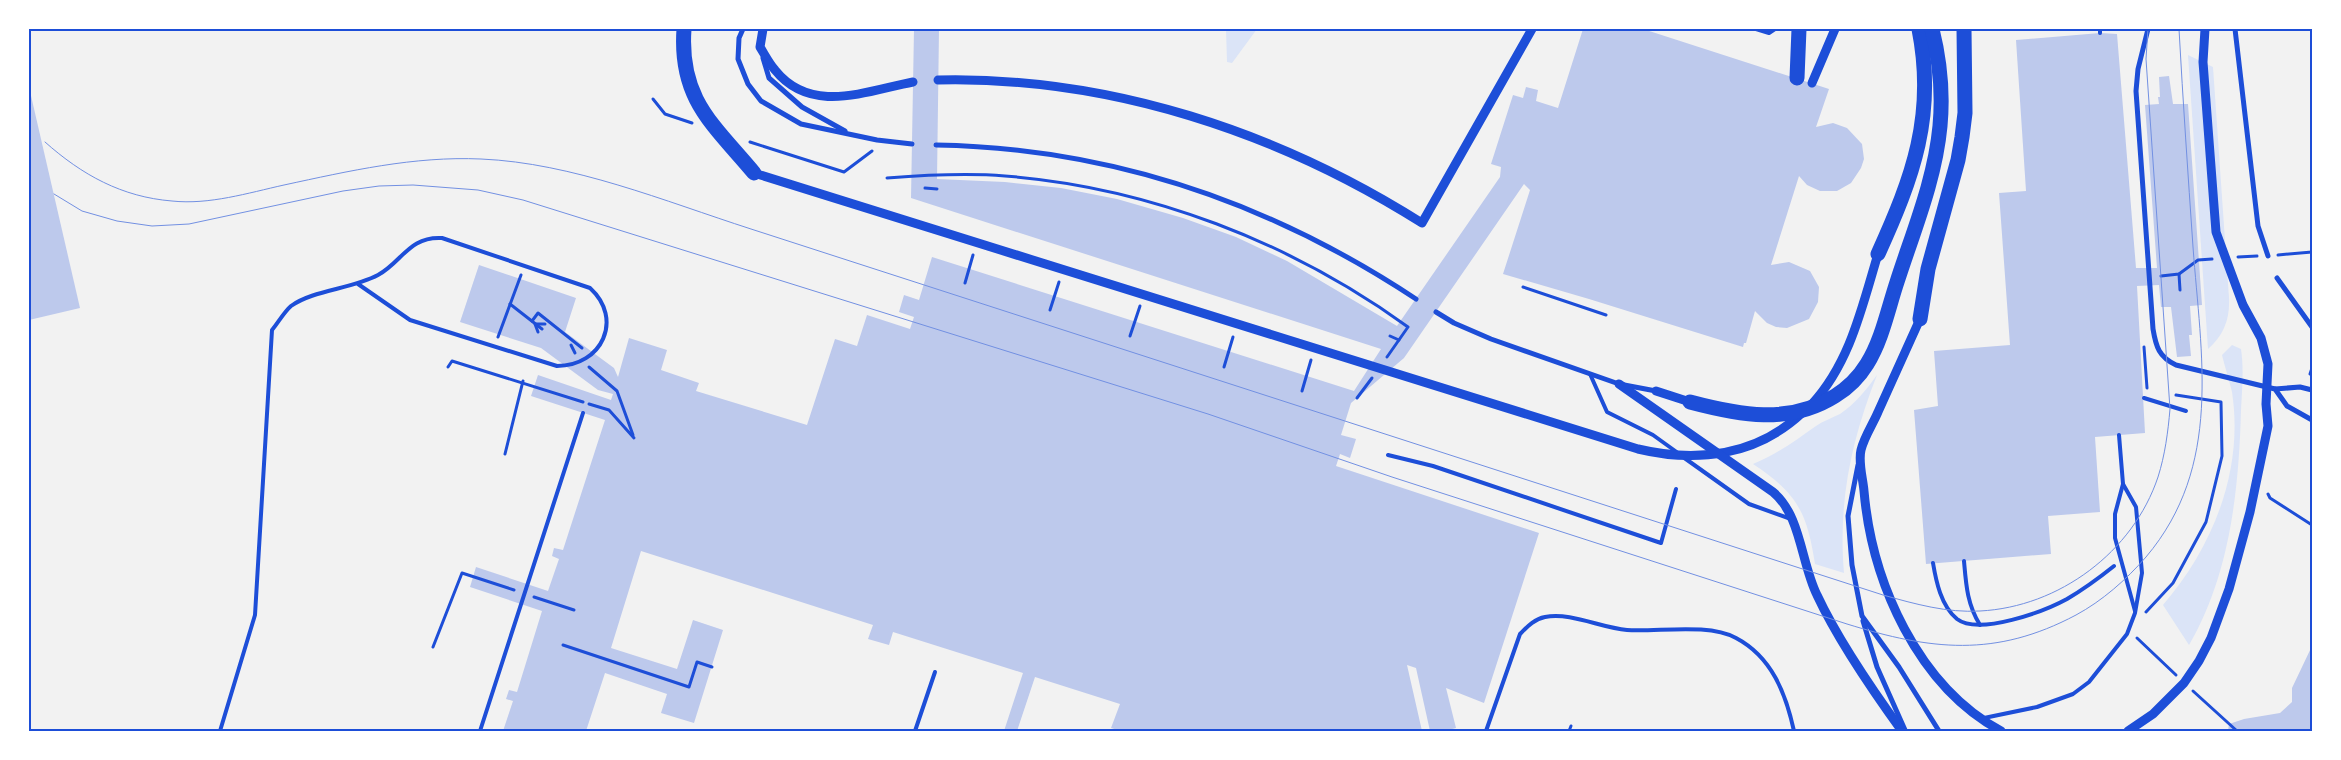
<svg xmlns="http://www.w3.org/2000/svg" width="2341" height="760" font-family="'PT Sans',sans-serif">
<style>
.green{fill:#dbe4f7}
.building{fill:#bdc9ec}
.lines{fill:none;stroke-linecap:round;stroke-linejoin:round}
.path{stroke:#1d4ed8;stroke-width:3}
.service{stroke:#1d4ed8;stroke-width:4}
.minor{stroke:#1d4ed8;stroke-width:5}
.tertiary{stroke:#1d4ed8;stroke-width:9}
.motorway{stroke:#1d4ed8;stroke-width:15}
.tram{stroke:#7290e2;stroke-width:1}
.neatline{fill:none;stroke:#1d4ed8;stroke-width:2}
</style>
<rect width="100%" height="100%" fill="#f2f2f2"/>
<!-- green -->
<g class="green">
<path d="M1226,29H1257L1232,63L1227,62Z"/>
<path d="M2188,55L2213,67L2229,298C2230,319 2224,335 2208,349Z"/>
<path d="M2232,345L2241,349C2244,369 2242,390 2241,410C2239,489 2230,575 2189,645L2163,605C2213,547 2244,470 2232,392C2229,380 2225,367 2222,355Z"/>
<path d="M1877,375C1851,441 1838,502 1844,573L1815,564C1807,512 1797,493 1753,464C1777,454 1795,441 1816,426C1823,421 1832,418 1840,414C1856,403 1866,390 1877,375Z"/>
</g>
<!-- building -->
<g class="building">
<path d="M914,29H939L937,179L1005,182L1061,188L1117,199L1183,218L1236,237L1287,261L1397,326L1500,177L1501,167L1491,164L1513,95L1523,98L1526,87L1538,90L1536,101L1558,108L1583,29H1643L1829,89L1816,127L1833,123L1847,128L1862,144L1864,159L1861,168L1851,183L1837,191H1820L1807,185L1799,176L1771,265L1789,262L1810,271L1819,287L1818,302L1809,319L1787,328L1776,327L1767,323L1755,311L1746,343H1744L1743,347L1589,299L1503,274L1530,190L1524,184L1404,358L1351,403L1341,435L1356,439L1350,458L1340,454L1336,466L1539,533L1484,703L1446,688L1456,728L1445,731H1430L1416,668L1407,665L1422,731H1121L1111,728L1120,704L1035,677L1017,731H1004L1023,673L893,632L889,645L868,639L873,625L641,551L611,648L677,669L693,620L723,630L694,723L661,713L667,694L605,673L586,731H503L513,701L506,699L509,690L517,692L542,611L470,587L476,567L548,591L559,559L552,556L554,548L563,550L605,420L531,396L538,375L611,400L613,394L598,390L541,348L460,322L479,265L576,298L565,332L614,368L618,377L629,338L667,350L661,370L699,383L696,391L807,425L835,339L857,346L867,315L910,329L914,317L899,312L904,295L919,300L932,257L1354,391L1381,349L911,198Z"/>
<path d="M2100,33L2117,34L2136,268H2157L2145,105L2159,104L2158,97H2160L2159,77L2169,76L2173,104H2188L2202,305L2190,306L2192,335H2189L2191,356L2177,357L2171,307H2161L2159,285L2137,286L2145,433L2095,437L2100,512L2048,516L2051,554L1926,564L1914,410L1938,406L1934,351L2010,345L1999,193L2026,191L2016,40Z"/>
<path d="M29,87L80,308L29,320Z"/>
<path d="M2312,646V731H2228L2229,724L2244,719L2280,713L2292,702V688Z"/>
</g>
<g class="lines">
<!-- path -->
<g class="path">
<path d="M653,99L665,114L692,123"/>
<path d="M750,142L844,172L872,151"/>
<path d="M887,178C926,175 966,173 1005,176C1148,187 1291,242 1408,327L1387,357"/>
<path d="M925,188L937,189"/>
<path d="M2278,255L2312,252"/>
<path d="M2238,257L2257,256"/>
<path d="M2179,274L2180,290"/>
<path d="M2161,276L2179,274L2198,260L2212,259"/>
<path d="M965,283L973,255"/>
<path d="M1523,287L1606,315"/>
<path d="M510,304L542,329"/>
<path d="M1050,310L1059,282"/>
<path d="M532,321L538,313L582,348"/>
<path d="M538,332L535,324H545"/>
<path d="M1130,336L1140,306"/>
<path d="M1390,336L1399,340"/>
<path d="M498,337L521,275"/>
<path d="M571,345L575,353"/>
<path d="M2144,347L2147,388"/>
<path d="M448,367L452,361L583,402"/>
<path d="M589,367L617,391L633,435"/>
<path d="M1224,367L1233,337"/>
<path d="M2310,374L2312,368"/>
<path d="M1302,391L1311,360"/>
<path d="M1357,398L1372,378"/>
<path d="M589,404L609,410L634,438"/>
<path d="M505,454L523,381"/>
<path d="M2268,494L2270,498L2312,525"/>
<path d="M534,597L574,610"/>
<path d="M2146,612L2173,583L2206,522L2222,456L2221,402L2176,395"/>
<path d="M2137,638L2176,675"/>
<path d="M563,645L689,687L697,662L712,667"/>
<path d="M433,647L462,573L514,590"/>
<path d="M2193,691L2237,731"/>
<path d="M1569,731L1571,726"/>
</g>
<!-- service -->
<g class="service">
<path d="M1756,29L1769,33L1775,29"/>
<path d="M2100,29V33"/>
<path d="M1590,374L1607,412L1653,435L1678,453"/>
<path d="M2144,398L2186,411"/>
<path d="M2119,435L2123,484L2115,514V538L2135,611"/>
<path d="M1388,455L1433,466L1661,543L1676,489"/>
<path d="M1683,457L1749,504L1791,519"/>
<path d="M1964,561C1966,584 1967,604 1980,625"/>
<path d="M1933,563C1936,581 1941,606 1957,619C1979,636 2045,611 2067,599C2084,589 2099,578 2114,566"/>
<path d="M1984,718L2037,707L2073,694L2089,682L2127,634L2135,613L2142,573L2136,507L2123,484"/>
<path d="M220,731L255,615L272,330C278,323 284,312 291,306C313,290 352,289 378,275C402,262 409,236 442,238L590,288C624,319 602,366 557,366L410,320L358,284"/>
<path d="M480,731L583,413"/>
<path d="M915,731L935,672"/>
<path d="M1486,731L1520,634C1527,627 1534,619 1545,617C1571,612 1601,628 1627,630C1659,632 1708,623 1736,638C1772,657 1786,694 1794,731"/>
</g>
<!-- minor -->
<g class="minor">
<path d="M743,29L739,38L738,59L748,84L761,101L801,124L877,140L912,144"/>
<path d="M2148,29L2138,69L2136,91L2153,329C2156,347 2159,357 2176,365L2275,389L2287,406L2312,420"/>
<path d="M2235,29L2258,226L2268,256"/>
<path d="M763,58L769,78L802,107L845,131"/>
<path d="M936,145C1111,148 1271,203 1416,299"/>
<path d="M2277,278L2312,327"/>
<path d="M1436,312L1454,323L1491,339L1619,384L1656,391"/>
<path d="M2275,389L2300,387L2312,390"/>
<path d="M1858,465L1848,516L1852,565L1862,616L1899,667L1939,731"/>
<path d="M1863,621L1877,667L1905,730"/>
</g>
<!-- tertiary -->
<g class="tertiary">
<path d="M763,29L760,47C765,55 769,63 775,70C811,115 866,91 913,82"/>
<path d="M938,80C1109,76 1278,132 1422,223L1532,29"/>
<path d="M1812,83L1835,29"/>
<path d="M754,173L1638,449C1697,463 1756,456 1802,413"/>
<path d="M1920,319C1906,350 1892,381 1878,412C1873,424 1864,437 1861,450C1858,462 1863,479 1864,491C1872,583 1918,686 2001,731"/>
<path d="M1619,384L1773,492C1801,515 1801,563 1817,595C1838,640 1873,691 1902,731"/>
<path d="M1656,391L1690,402"/>
<path d="M1812,404C1850,363 1862,307 1878,254"/>
<path d="M2128,731L2153,714L2184,683L2199,661L2211,638L2229,589L2250,512L2268,426L2266,404L2268,364L2261,338L2243,305L2216,232L2203,62L2205,29"/>
</g>
<!-- motorway -->
<g class="motorway">
<path d="M684,29C679,99 713,124 754,173"/>
<path d="M1797,78L1799,29"/>
<path d="M1878,254C1913,177 1936,115 1919,29"/>
<path d="M1920,319L1928,269L1958,160L1962,137L1965,113L1964,29"/>
<path d="M1690,402C1739,415 1789,425 1835,396C1848,388 1859,377 1867,364C1882,340 1888,309 1897,282C1913,232 1935,180 1940,126C1943,94 1940,61 1932,29"/>
</g>
<!-- tram -->
<g class="tram">
<path d="M45,142C82,175 122,197 172,201C209,205 248,193 284,185C349,171 414,156 481,159C573,163 664,201 751,229L1883,595C1915,604 1947,613 1980,611C2059,607 2133,552 2158,477C2165,455 2168,432 2170,409L2146,59L2148,29"/>
<path d="M54,194L82,211L117,221L152,226L189,224L343,191L379,186L413,185L478,190L523,200L1208,414L1392,477L1847,624C1931,650 1995,658 2076,615C2102,601 2126,580 2146,557C2223,466 2201,356 2193,247C2188,174 2183,102 2179,29"/>
</g>
</g>
<!-- border -->
<rect width="2341" height="760" fill="none" stroke="#ffffff" stroke-width="60"/>
<rect x="30" y="30" width="2281" height="700" class="neatline"/>
</svg>
